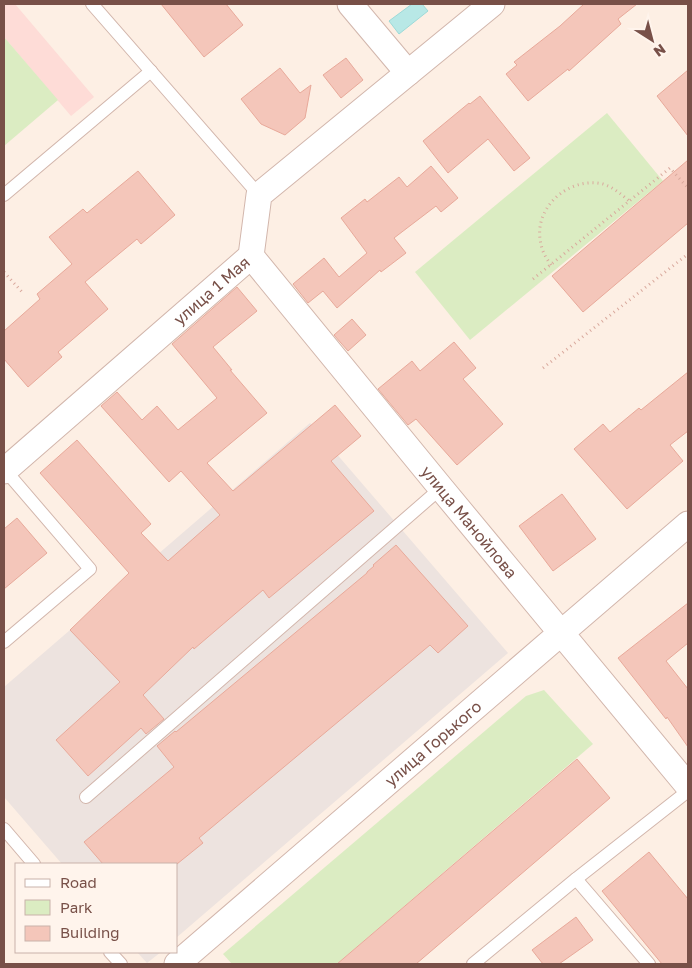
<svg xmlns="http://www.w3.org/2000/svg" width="692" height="968" font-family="'Golos Text',sans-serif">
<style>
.commercial{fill:#fedcd7}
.industrial{fill:#ede3df}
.green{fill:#dbecc2}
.water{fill:#b8e8e6;stroke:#9ddad8}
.building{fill:#f4c6ba;stroke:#e8a99a}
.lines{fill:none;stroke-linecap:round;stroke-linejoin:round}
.service-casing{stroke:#d2b6ac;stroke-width:14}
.minor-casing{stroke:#d2b6ac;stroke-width:27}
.path{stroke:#d9a99d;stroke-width:3;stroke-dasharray:1 4;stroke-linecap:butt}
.service{stroke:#fff;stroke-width:12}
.minor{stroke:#fff;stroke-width:25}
.labels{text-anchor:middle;stroke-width:4;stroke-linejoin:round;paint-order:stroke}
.street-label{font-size:16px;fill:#785048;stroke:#fff4ec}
</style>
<rect width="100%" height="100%" fill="#fdefe4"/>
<!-- commercial -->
<path class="commercial" d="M4,4H15L94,97L71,116L4,37Z"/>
<!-- industrial -->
<g class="industrial">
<path d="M310,423L508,653L176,938V864H62L4,797V687Z"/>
<path d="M137,952H161L147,963Z"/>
</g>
<!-- green -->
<g class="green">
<path d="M4,37L58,100L4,146Z"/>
<path d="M607,113L663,181L470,340L415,272Z"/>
<path d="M544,690L593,744L337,964H232L223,954L526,696Z"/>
</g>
<!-- water -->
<path class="water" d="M412,4H422L428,11L399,34L389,21Z"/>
<!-- building -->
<g class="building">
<path d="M161,4H226L243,25L204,57Z"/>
<path d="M584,4H637L618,19L621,24L569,71L568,69L528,101L506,74L517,65L514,62L560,26Z"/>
<path d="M346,58L363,80L341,98L323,75Z"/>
<path d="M280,68L300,93L311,85L305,118L285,135L261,124L241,99Z"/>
<path d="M688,70V136L657,96Z"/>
<path d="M480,96L530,158L514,171L488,139L448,173L423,141L469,103L470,104Z"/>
<path d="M688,160V223L583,312L552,276Z"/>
<path d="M431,166L458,198L441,212L436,206L394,238L406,253L381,272L380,270L337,308L323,291L308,303L293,284L324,258L339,277L367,253L341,218L365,199L367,202L399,177L407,187Z"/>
<path d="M138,171L175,215L141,244L137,239L85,282L108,309L58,352L62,357L28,387L4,359V331L40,299L37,294L72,264L49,237L83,209L87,213Z"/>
<path d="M237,287L257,311L213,347L232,370H230L267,413L207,463L233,491L335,405L361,436L331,461L374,511L269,598L263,590L194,649L193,647L143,695L164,719L146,734L141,728L88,776L56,740L120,682L70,630L129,573L40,473L77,440L151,524L141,533L168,561L220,515L181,471L169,482L101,406L117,392L142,420L157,406L178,430L217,398L172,344Z"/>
<path d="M352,319L366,335L348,351L334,335Z"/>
<path d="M454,342L476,368L463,379L503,424L457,465L416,419L408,425L378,389L412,361L420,371Z"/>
<path d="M688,372V431L670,445L683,461L627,509L574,449L603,424L610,432L639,408L641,410Z"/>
<path d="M562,494L596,539L553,571L519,526Z"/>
<path d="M17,518L47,553L4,589V529Z"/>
<path d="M396,545L468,626L438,653L430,645L199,838L203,843L177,864H103L84,842L174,767L157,746L175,731L176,732L367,573V572L374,566L373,565Z"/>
<path d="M688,603V643L666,661L688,689V747L667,717L666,719L618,658Z"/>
<path d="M577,759L610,798L416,964H337Z"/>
<path d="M649,852L688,899V964H662L602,891Z"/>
<path d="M576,917L593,940L559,964H543L532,950Z"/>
</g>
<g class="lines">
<!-- service casing -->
<g class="service-casing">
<g id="service">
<path d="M92,4L259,195"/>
<path d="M4,195L151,71"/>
<path d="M4,642L90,569L5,470"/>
<path d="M86,797L441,488"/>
<path d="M4,829L34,864"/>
<path d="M576,879L649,964"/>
<path d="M110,952L121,964"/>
<path d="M473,964L576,879L688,791"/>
</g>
</g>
<!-- minor casing -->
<g class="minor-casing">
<g id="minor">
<path d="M350,4L408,73"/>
<path id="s1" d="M251,256L441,488L688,786"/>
<path id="s2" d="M4,471L251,256L259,195L492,4"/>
<path id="s3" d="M177,964L561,633L688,524"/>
</g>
</g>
<!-- path -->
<g class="path">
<path d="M551,265C546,258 542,251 541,244C532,208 569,176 603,184C613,187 621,194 629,201"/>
<path d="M4,272L22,292"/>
<path d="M533,279L670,168L688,188"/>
<path d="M543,368L688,254"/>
</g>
<!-- service -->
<use href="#service" class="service"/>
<!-- minor -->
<use href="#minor" class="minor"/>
</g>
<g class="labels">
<!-- street labels -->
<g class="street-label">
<text dy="6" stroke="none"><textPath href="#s2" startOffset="275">улица 1 Мая</textPath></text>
<text dy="6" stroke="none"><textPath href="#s1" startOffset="344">улица Манойлова</textPath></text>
<text dy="6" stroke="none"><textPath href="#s3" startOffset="338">улица Горького</textPath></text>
</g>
</g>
<!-- border -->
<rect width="692" height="968" fill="none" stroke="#785048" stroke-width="10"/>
<!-- legend -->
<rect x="15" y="863" width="162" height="90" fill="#fff4ec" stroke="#c9b2aa"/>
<rect x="25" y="879" width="25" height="8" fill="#ffffff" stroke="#c9b2aa"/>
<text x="60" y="888" font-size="15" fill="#785048">Road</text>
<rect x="25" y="900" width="25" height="15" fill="#dbecc2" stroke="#c9b2aa"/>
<text x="60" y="913" font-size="15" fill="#785048">Park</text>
<rect x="25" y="926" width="25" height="15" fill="#f4c6ba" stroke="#c9b2aa"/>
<text x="60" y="938" font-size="15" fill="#785048">Building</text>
<!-- north arrow -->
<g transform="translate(652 40) rotate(144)" stroke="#fff4ec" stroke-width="4" paint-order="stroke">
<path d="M0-4L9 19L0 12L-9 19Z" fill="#785048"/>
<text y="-8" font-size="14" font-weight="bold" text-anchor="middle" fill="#785048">N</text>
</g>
</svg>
